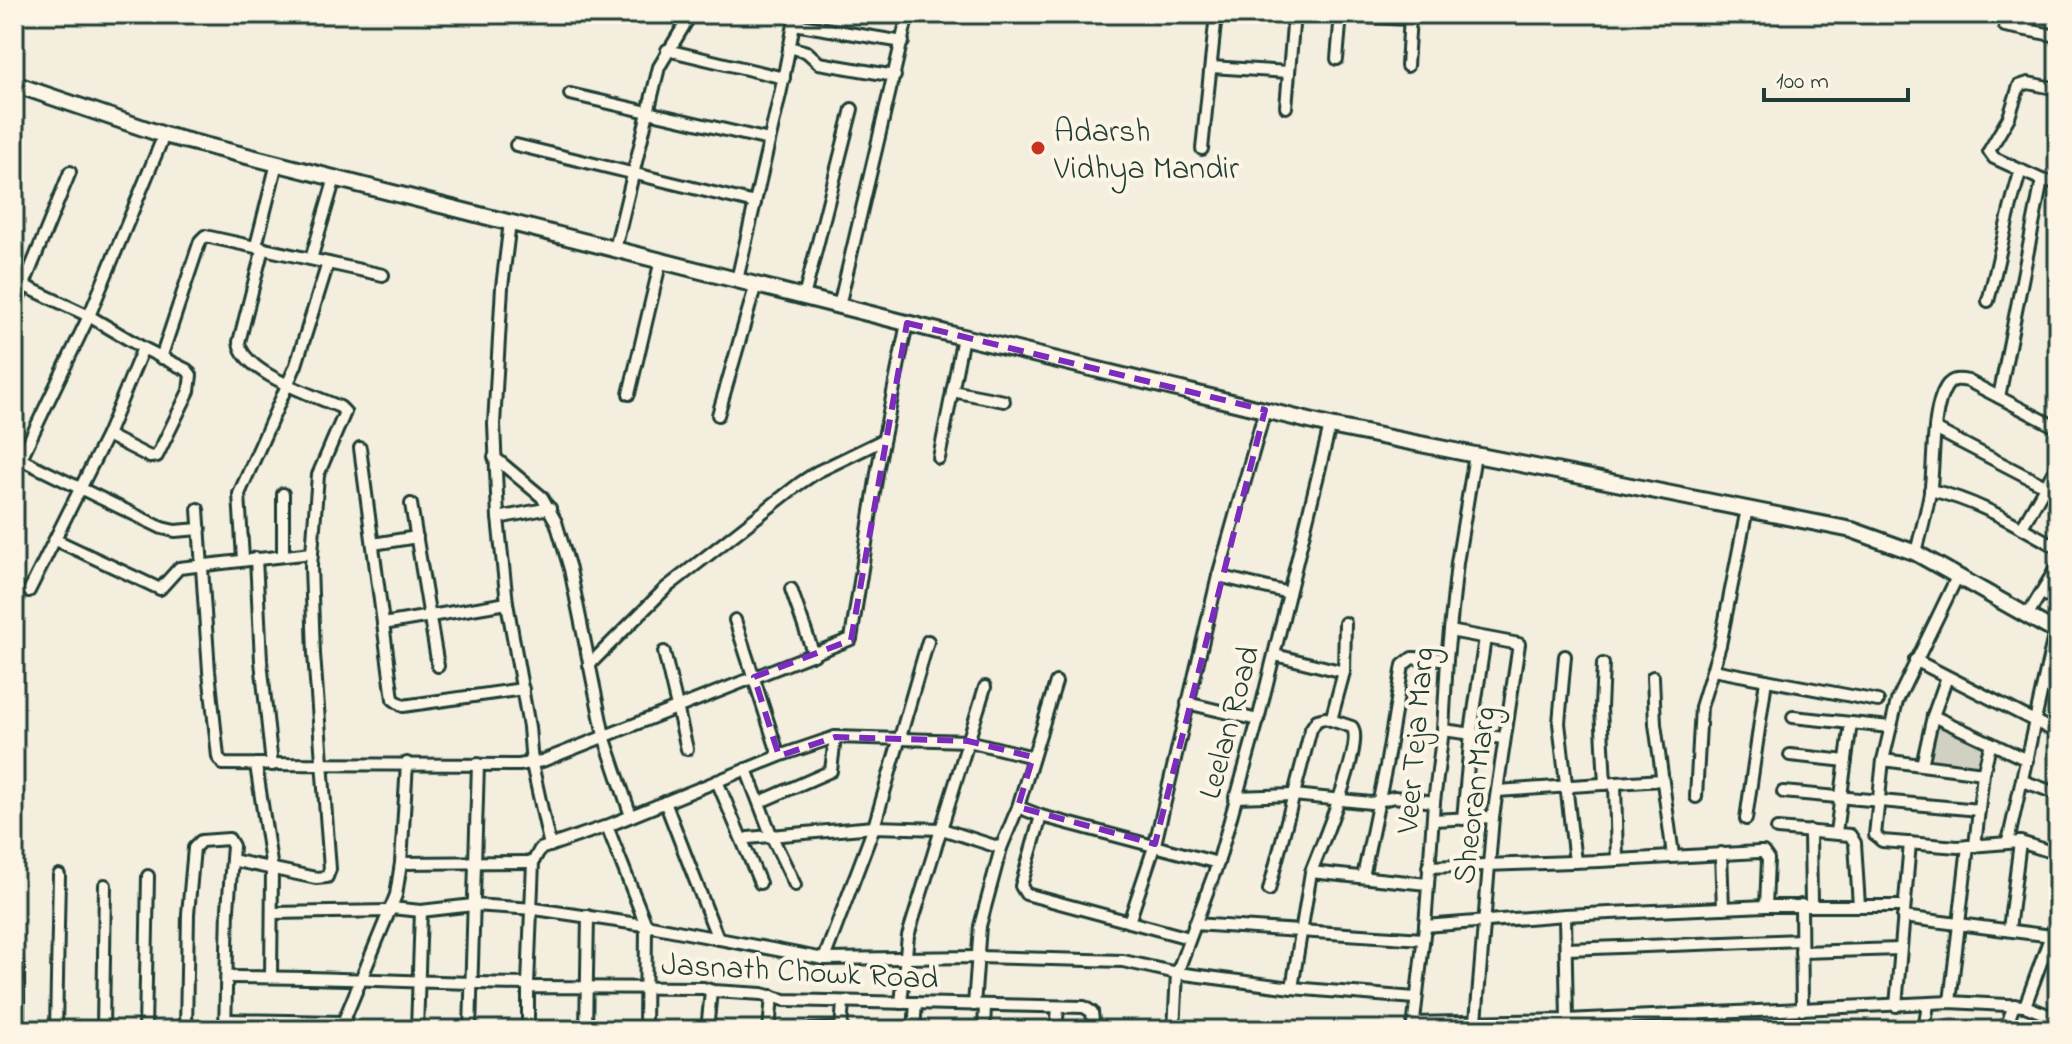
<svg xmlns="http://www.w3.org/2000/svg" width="2072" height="1044" font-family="'Indie Flower',sans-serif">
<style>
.green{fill:#d0d1c2;stroke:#78877b;stroke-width:2}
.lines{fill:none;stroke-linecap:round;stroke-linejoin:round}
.street-casing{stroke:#1f3d34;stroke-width:16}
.secondary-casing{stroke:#1f3d34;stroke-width:20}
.street{stroke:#fcf5e5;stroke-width:10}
.secondary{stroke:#fcf5e5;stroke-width:14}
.marked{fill:none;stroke:#7b2cbf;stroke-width:6;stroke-dasharray:16 10;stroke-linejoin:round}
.poi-dot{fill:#c8321e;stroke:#fcf5e5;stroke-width:3}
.labels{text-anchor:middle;stroke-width:8;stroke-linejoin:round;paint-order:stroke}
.poi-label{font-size:32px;fill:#1f3d34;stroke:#fcf5e5;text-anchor:start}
.street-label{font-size:32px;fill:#1f3d34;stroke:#fcf5e5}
</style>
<rect width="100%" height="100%" fill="#f3eede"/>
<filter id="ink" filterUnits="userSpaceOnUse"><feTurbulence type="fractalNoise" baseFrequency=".0125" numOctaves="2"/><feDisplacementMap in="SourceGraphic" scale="16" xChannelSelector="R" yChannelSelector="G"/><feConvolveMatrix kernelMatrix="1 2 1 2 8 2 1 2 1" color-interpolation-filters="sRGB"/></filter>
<g filter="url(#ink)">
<!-- green -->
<path class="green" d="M1933,716L1991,743L1983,773L1922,765Z"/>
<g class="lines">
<!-- street casing -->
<g class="street-casing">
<g id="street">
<path d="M1307,14L1410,19"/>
<path d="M794,24L903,42"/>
<path d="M2005,26L2058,36"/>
<path d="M2028,30L2029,14"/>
<path d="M789,47L807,52L819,63L895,76"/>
<path d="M667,50L784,78"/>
<path d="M1337,59L1341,14"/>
<path d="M1407,66L1410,16"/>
<path d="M1211,67L1289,72"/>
<path d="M2058,89L2028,83L2019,86L2009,117L1989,151L1994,158L2042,180L2058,183"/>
<path d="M570,94L769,140"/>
<path d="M1286,107L1294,14"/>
<path d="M516,145L755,203"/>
<path d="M1202,149L1216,14"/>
<path d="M510,222L502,287L494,424L498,518L507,603L529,727L532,764L550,846"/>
<path d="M256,246L277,163"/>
<path d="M615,249L659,67L691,14"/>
<path d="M311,259L335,178"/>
<path d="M737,280L781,90L796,14"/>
<path d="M14,281L89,316L143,348L187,370L191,375L189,391L157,456L150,457L107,435"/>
<path d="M804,297L852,109"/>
<path d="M1988,301C2000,258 2007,213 2021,170"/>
<path d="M839,306L908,14"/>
<path d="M14,309L70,172"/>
<path d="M161,358L200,241L205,236L383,275"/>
<path d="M952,391L1004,401"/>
<path d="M629,394L661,260"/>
<path d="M1999,397L2042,180"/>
<path d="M718,415L756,284"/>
<path d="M1937,430L2045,486"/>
<path d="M360,448L393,699L403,706L523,689"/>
<path d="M14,456L162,528L175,531L200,529"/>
<path d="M494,457L542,497L556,522L570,569L604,736L631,816"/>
<path d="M939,458L963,337"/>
<path d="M14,473L89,316L164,135"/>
<path d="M1930,490C1977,500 2017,525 2058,548"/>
<path d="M411,504L438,666"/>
<path d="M198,509L209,671L218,757L223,764L519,765L542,761L851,639L878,467L907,323"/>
<path d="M498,518L550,508"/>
<path d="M2022,527L2058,464"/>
<path d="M56,540L160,589L179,568L312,553"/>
<path d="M373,544L417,537"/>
<path d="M1916,553C1921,531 1928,508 1931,486C1934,459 1932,408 1946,387C1952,378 1959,379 1968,381L2058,428"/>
<path d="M283,556V494"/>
<path d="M256,558L261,661L272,765"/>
<path d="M243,559L239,494L296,365L328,263"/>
<path d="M1218,576L1289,593"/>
<path d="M1957,577L1897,701L1883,760L1875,835L1882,841L1958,847L2020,842L2058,854"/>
<path d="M791,589L814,655"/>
<path d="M29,591L107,435L143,348"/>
<path d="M2042,593L2058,601"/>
<path d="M2027,616L2058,565"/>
<path d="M735,620L779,756"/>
<path d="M383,624L507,603"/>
<path d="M1450,631L1519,644L1493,817L1476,1021"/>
<path d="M664,652L687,749"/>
<path d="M1275,655L1344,672"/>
<path d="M1565,656L1559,723L1575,862"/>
<path d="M1915,660L2058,733"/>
<path d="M1603,664L1601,708L1605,784"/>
<path d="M589,665L666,588L799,484L817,472L883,440"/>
<path d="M1713,670L1878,701"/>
<path d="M1653,677L1655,724L1673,855"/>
<path d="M1187,703L1258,720"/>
<path d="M1933,716L2027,760"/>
<path d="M1793,717L1890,727"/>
<path d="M1331,720L1344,672L1345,623"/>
<path d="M1443,730L1503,738"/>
<path d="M1790,755L1846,761"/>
<path d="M1883,760L1983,773"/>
<path d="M256,765L272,869L271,977"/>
<path d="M1922,765L1933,716L1947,677"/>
<path d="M746,769L772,837L795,885"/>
<path d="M717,781L760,883"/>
<path d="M2023,781L2058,794"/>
<path d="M1615,784L1617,860"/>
<path d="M1497,791L1662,780"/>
<path d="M1783,792L1979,810"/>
<path d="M1235,797L1294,795L1371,803L1394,797L1434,802"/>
<path d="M1696,797L1701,707L1720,645L1747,509"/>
<path d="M665,802L718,939"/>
<path d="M760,802L831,771L835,737"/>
<path d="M1018,807L1041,816L1218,863"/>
<path d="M1041,816L1021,886L1026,894L1189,938"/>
<path d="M1463,819L1471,732L1485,638"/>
<path d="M1746,819L1766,680"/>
<path d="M1433,820L1493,817"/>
<path d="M607,826L646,925L645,1030"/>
<path d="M1777,829L1850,835L1855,843L1859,906"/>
<path d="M1810,831L1811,905"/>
<path d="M1836,832L1851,723"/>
<path d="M748,838L874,827L942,829L1001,848"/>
<path d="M2008,842L2055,631"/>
<path d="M1975,846L1983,773L1991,743"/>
<path d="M1721,853L1723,908"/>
<path d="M232,860L316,878L327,877L330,869L314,654L311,566L318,475L345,412L340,407C313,395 243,373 239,342L263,248"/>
<path d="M401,863L533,862"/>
<path d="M1428,867L1600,861L1759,852H1763L1768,859L1766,906"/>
<path d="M1363,877L1386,766L1403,665L1412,658L1447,659"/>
<path d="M1269,890L1311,729L1317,720L1325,718L1352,727C1365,744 1320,848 1311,872"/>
<path d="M1801,905L1802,1010"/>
<path d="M391,908L421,911L473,905L535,909L651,926L824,959L977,957L1123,961L1177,973L1292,988L1415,998"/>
<path d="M272,913L390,911"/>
<path d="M1565,915L1567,1020"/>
<path d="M1903,917L2052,936"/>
<path d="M1129,922L1155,844L1218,576L1265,410"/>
<path d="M1194,924L1423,939"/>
<path d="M1425,926L1565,915L1766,906H1903"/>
<path d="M2009,929L2020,842"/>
<path d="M1567,949L1801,940"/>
<path d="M1801,952L1900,949"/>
<path d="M824,959L874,827L928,641"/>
<path d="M18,964V1030"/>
<path d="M227,977C327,977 427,983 528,984L533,862L540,849L607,826L779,756L835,737L968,741L1033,757"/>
<path d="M1292,988L1311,872L1427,884"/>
<path d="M1950,1002L1968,846"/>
<path d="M901,1003L908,936L985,687"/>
<path d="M974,1005L980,926L1001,848L1018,807L1056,682"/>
<path d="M1896,1006L1910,843"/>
<path d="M2025,1006L2058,916"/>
<path d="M1694,1015L1695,1030"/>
<path d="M226,1020L343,1022"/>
<path d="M1413,1023L1567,1020L1950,1002L2025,1006L2058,1019"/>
<path d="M1413,1029L1425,926L1434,802L1443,730L1447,659L1457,563L1475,455"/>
<path d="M56,1030L59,875"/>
<path d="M103,1030L105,885"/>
<path d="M145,1030L148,876"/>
<path d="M186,1030L188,914L194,848L201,841L229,839L233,846L228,909L225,1030"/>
<path d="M340,1030L396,895L401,863L407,763"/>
<path d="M417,1030L421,911"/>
<path d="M470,1030L478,764"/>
<path d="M528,1030V987L703,988L713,991L762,994L785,1000L1084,1007L1092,1012L1094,1030"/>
<path d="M586,1030L588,916"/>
<path d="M707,1030L711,991"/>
<path d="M769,1030L772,996"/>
<path d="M809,1030L841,1028"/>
<path d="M841,1030L843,1002"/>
<path d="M914,1030L916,1003"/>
<path d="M984,1030L985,1006"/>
<path d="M1056,1030L1058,1008"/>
<path d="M1174,1030L1177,973L1218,863L1258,720L1330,426"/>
<path d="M1924,1030L1928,1004"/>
<path d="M2005,1030L2014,1005"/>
</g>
</g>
<!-- secondary casing -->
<g class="secondary-casing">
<path id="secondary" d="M14,84L164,135L938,331L1330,426L1852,530L1916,553L2058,633"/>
</g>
<!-- street -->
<use href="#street" class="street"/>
<!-- secondary -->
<use href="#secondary" class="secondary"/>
</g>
</g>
<!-- marked area -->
<path class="marked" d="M907,323L1265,410L1155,844L1018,807L1033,757L968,741L835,737L779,756L754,677L851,640Z"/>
<!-- markers -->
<circle class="poi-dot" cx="1038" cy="148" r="8"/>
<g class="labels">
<!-- poi labels -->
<g class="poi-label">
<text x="1054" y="141">Adarsh<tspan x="1054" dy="37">Vidhya Mandir</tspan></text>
</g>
<!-- street labels -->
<g class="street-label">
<text transform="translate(1228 722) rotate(-75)" y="11">Leelan Road</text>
<text transform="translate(1414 740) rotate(-85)" y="11">Veer Teja Marg</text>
<text transform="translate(1473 795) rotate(-83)" y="11">Sheoran Marg</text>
<text transform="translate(800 970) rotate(3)" y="11">Jasnath Chowk Road</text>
</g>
</g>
<!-- margin -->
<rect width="2072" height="1044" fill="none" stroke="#fcf5e5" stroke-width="48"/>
<rect x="24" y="24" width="2024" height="996" fill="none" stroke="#1f3d34" stroke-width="3" filter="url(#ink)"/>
<!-- scale -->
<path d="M1764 88v12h144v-12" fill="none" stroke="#1f3d34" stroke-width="4"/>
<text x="1776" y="88" font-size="24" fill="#1f3d34" stroke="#fcf5e5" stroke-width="6" paint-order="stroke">100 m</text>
</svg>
